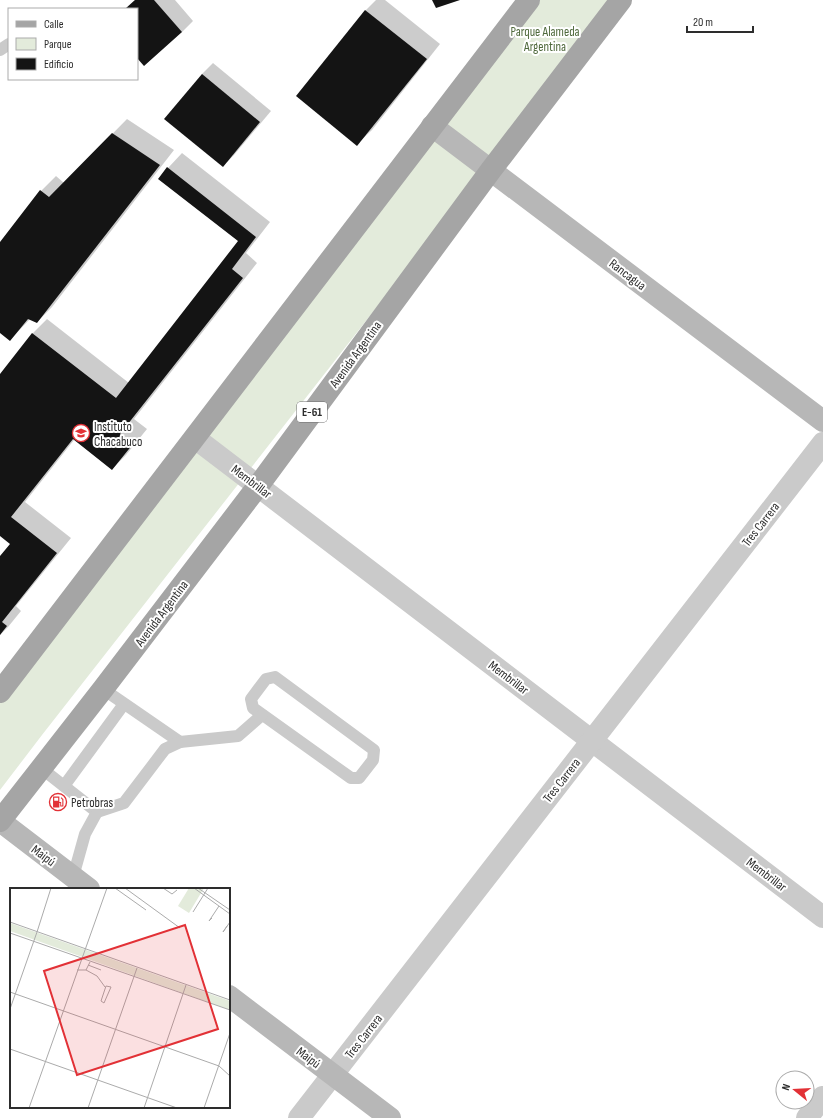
<svg xmlns="http://www.w3.org/2000/svg" width="823" height="1118" font-family="'Sofia Sans Condensed',sans-serif">
<style>
.green{fill:#e3ebdb}
.shadow{fill:#0003}
.building{fill:#141414}
.lines{fill:none;stroke-linecap:round;stroke-linejoin:round}
.lane{stroke:#cacaca;stroke-width:12}
.street{stroke:#cacaca;stroke-width:22}
.secondary{stroke:#b7b7b7;stroke-width:22}
.primary{stroke:#a5a5a5;stroke-width:22}
.labels{text-anchor:middle;stroke-width:4;stroke-linejoin:round;paint-order:stroke}
.shield{fill:#fff;stroke:#6c6c6c;stroke-width:1}
.shield-label{font-size:12px;font-weight:bold;fill:#2d2d2d}
.park-label{font-size:13px;fill:#4e683b;stroke:#fff}
.street-label{font-size:13px;fill:#2d2d2d;stroke:#fff}
.poi-label{font-size:13px;fill:#2d2d2d;stroke:#fff;text-anchor:start}
.inset-road{fill:none;stroke:#ababab;stroke-width:1}
.view{fill:#e23136;fill-opacity:0.15;stroke:#e23136;stroke-width:2}
.inset-edge{fill:none;stroke:#2d2d2d;stroke-width:2}
</style>
<rect width="100%" height="100%" fill="#fff"/>
<!-- green -->
<path class="green" d="M532,0H617L42,735L0,790V698Z"/>
<!-- shadow -->
<g class="shadow">
<path d="M135,0H175L193,21L182,32L137,57V9H125Z"/>
<path d="M376,0H385L440,44L372,130L357,144L297,96L366,10Z"/>
<path d="M213,63L271,111L234,155L223,166L202,74Z"/>
<path d="M127,119L174,150L52,307L37,322L30,319L10,340L0,332V243L41,191L56,176L64,183Z"/>
<path d="M182,153L270,222L246,253L257,263L134,419L147,429L126,455L112,469L74,440L25,502L71,538L16,606L21,611L8,627L0,635V558L11,543L0,535V376L33,333L47,319L129,383L239,241L168,168Z"/>
</g>
<!-- building -->
<g class="building">
<path d="M135,0H154L182,32L144,66L137,58V9H125Z"/>
<path d="M432,0H460L436,8Z"/>
<path d="M365,10L427,59L357,146L296,96Z"/>
<path d="M202,74L260,122L223,167L164,119Z"/>
<path d="M112,133L160,165L37,323L28,319L10,341L0,333V242L40,190L49,197Z"/>
<path d="M167,167L256,237L232,269L243,278L120,434L133,444L112,470L73,439L11,517L57,553L2,622L7,626L0,635V556L10,544L0,536V374L32,333L116,398L238,241L158,179Z"/>
</g>
<g class="lines">
<!-- lane -->
<g class="lane">
<path d="M0,50L9,44"/>
<path d="M275,677L374,750L373,760L359,778H351L253,708L251,699L266,679Z"/>
<path d="M103,689L180,742"/>
<path d="M41,768L97,812L85,834L73,877"/>
<path d="M64,786L124,704"/>
<path d="M97,812L124,803L165,749L180,742L238,736L262,715"/>
</g>
<!-- street -->
<g class="street">
<path d="M195,438L823,917"/>
<path d="M299,1118L823,443"/>
<path d="M807,1118L823,1097"/>
</g>
<!-- secondary -->
<g class="secondary">
<path d="M432,126L823,421"/>
<path d="M0,821L89,889"/>
<path d="M229,996L390,1118"/>
</g>
<!-- primary -->
<g class="primary">
<path d="M0,692L529,0"/>
<path d="M0,821L103,689L258,486L491,170L621,0"/>
</g>
</g>
<!-- icons -->
<defs>
<g id="school-ring" transform="scale(0.9)"><circle r="9.5" fill="#fff" stroke="#e23136" stroke-width="1.5"/><path d="M0-5L7-2L0 1L-7-2ZM-4 1L0 2.5L4 1V4Q0 6-4 4Z" fill="#e23136"/></g>
<g id="fuel-ring" transform="scale(0.9)"><circle r="9.5" fill="#fff" stroke="#e23136" stroke-width="1.5"/><path d="M-5.5-6h7V0h2V4h1.3V-2.5L3-4.5l.8-.8L6-3V5H2.5V1h-1V6h-7ZM-4.2-4.7v3.2H.2V-4.7Z" fill="#e23136"/></g>
</defs>
<g fill-rule="evenodd">
<use href="#school-ring" x="81" y="433"/>
<use href="#fuel-ring" x="58" y="802"/>
</g>
<g class="labels">
<!-- shield labels -->
<rect class="shield" x="297" y="402" width="30" height="20" rx="3"/>
<g class="shield-label">
<text x="312" y="416">E-61</text>
</g>
<!-- park labels -->
<g class="park-label">
<text x="545" y="36">Parque Alameda<tspan x="545" dy="15">Argentina</tspan></text>
</g>
<!-- street labels -->
<g class="street-label">
<text transform="translate(628 274) rotate(37)" y="5">Rancagua</text>
<text transform="translate(355 354) rotate(-54)" y="5">Avenida Argentina</text>
<text transform="translate(252 481) rotate(37)" y="5">Membrillar</text>
<text transform="translate(760 524) rotate(-52)" y="5">Tres Carrera</text>
<text transform="translate(161 613) rotate(-53)" y="5">Avenida Argentina</text>
<text transform="translate(509 677) rotate(37)" y="5">Membrillar</text>
<text transform="translate(561 780) rotate(-52)" y="5">Tres Carrera</text>
<text transform="translate(44 855) rotate(37)" y="5">Maipú</text>
<text transform="translate(767 874) rotate(37)" y="5">Membrillar</text>
<text transform="translate(363 1036) rotate(-52)" y="5">Tres Carrera</text>
<text transform="translate(309 1057) rotate(37)" y="5">Maipú</text>
</g>
<!-- poi labels -->
<g class="poi-label">
<text x="94" y="431">Instituto<tspan x="94" dy="15">Chacabuco</tspan></text>
<text x="71" y="807">Petrobras</text>
</g>
</g>
<!-- overview -->
<g transform="translate(10 888)">
<rect width="220" height="220" fill="#fff"/>
<path d="M179,0H194L179,25L168,18ZM0,35L220,113V122L0,43Z" fill="#e3ebdb"/>
<path class="inset-road" d="M105,0L136,22M115,0L170,40M153,0L162,6L167,2M184,0L220,26M188,0L220,22M183,24L198,0M202,30L199,33L209,18M0,34L220,112M217,38L213,44L220,34M27,44L41,0M0,45L220,122M78,77L91,82M67,82H76L80,74M76,82L87,88L95,99M96,98L101,99L94,115L91,113ZM0,104L209,178L220,188M0,121L27,44M0,161L167,220M19,220L97,0M78,220L127,80M134,220L176,97M194,220L220,145"/>
<path class="view" d="M175,37L208,141L67,187L34,83Z"/>
<rect width="220" height="220" class="inset-edge"/>
</g>
<!-- legend -->
<rect x="8" y="8" width="130" height="72" fill="#ffffff" stroke="#ababab"/>
<rect x="16" y="21" width="20" height="6" fill="#a5a5a5" stroke="#ababab"/>
<text x="44" y="28" font-size="12" fill="#2d2d2d">Calle</text>
<rect x="16" y="38" width="20" height="12" fill="#e3ebdb" stroke="#ababab"/>
<text x="44" y="48" font-size="12" fill="#2d2d2d">Parque</text>
<rect x="16" y="58" width="20" height="12" fill="#141414" stroke="#ababab"/>
<text x="44" y="68" font-size="12" fill="#2d2d2d">Edificio</text>
<!-- north arrow -->
<g transform="translate(795 1090) rotate(288)"><circle r="19" fill="#ffffff" stroke="#ababab"/>
<path d="M0-3L7 15L0 10L-7 15Z" fill="#e23136"/>
<text y="-6" font-size="11" font-weight="bold" text-anchor="middle" fill="#2d2d2d">N</text>
</g>
<!-- scale -->
<path d="M687 26v6h66v-6" fill="none" stroke="#2d2d2d" stroke-width="2"/>
<text x="693" y="26" font-size="12" fill="#2d2d2d" stroke="#ffffff" stroke-width="3" paint-order="stroke">20 m</text>
</svg>
